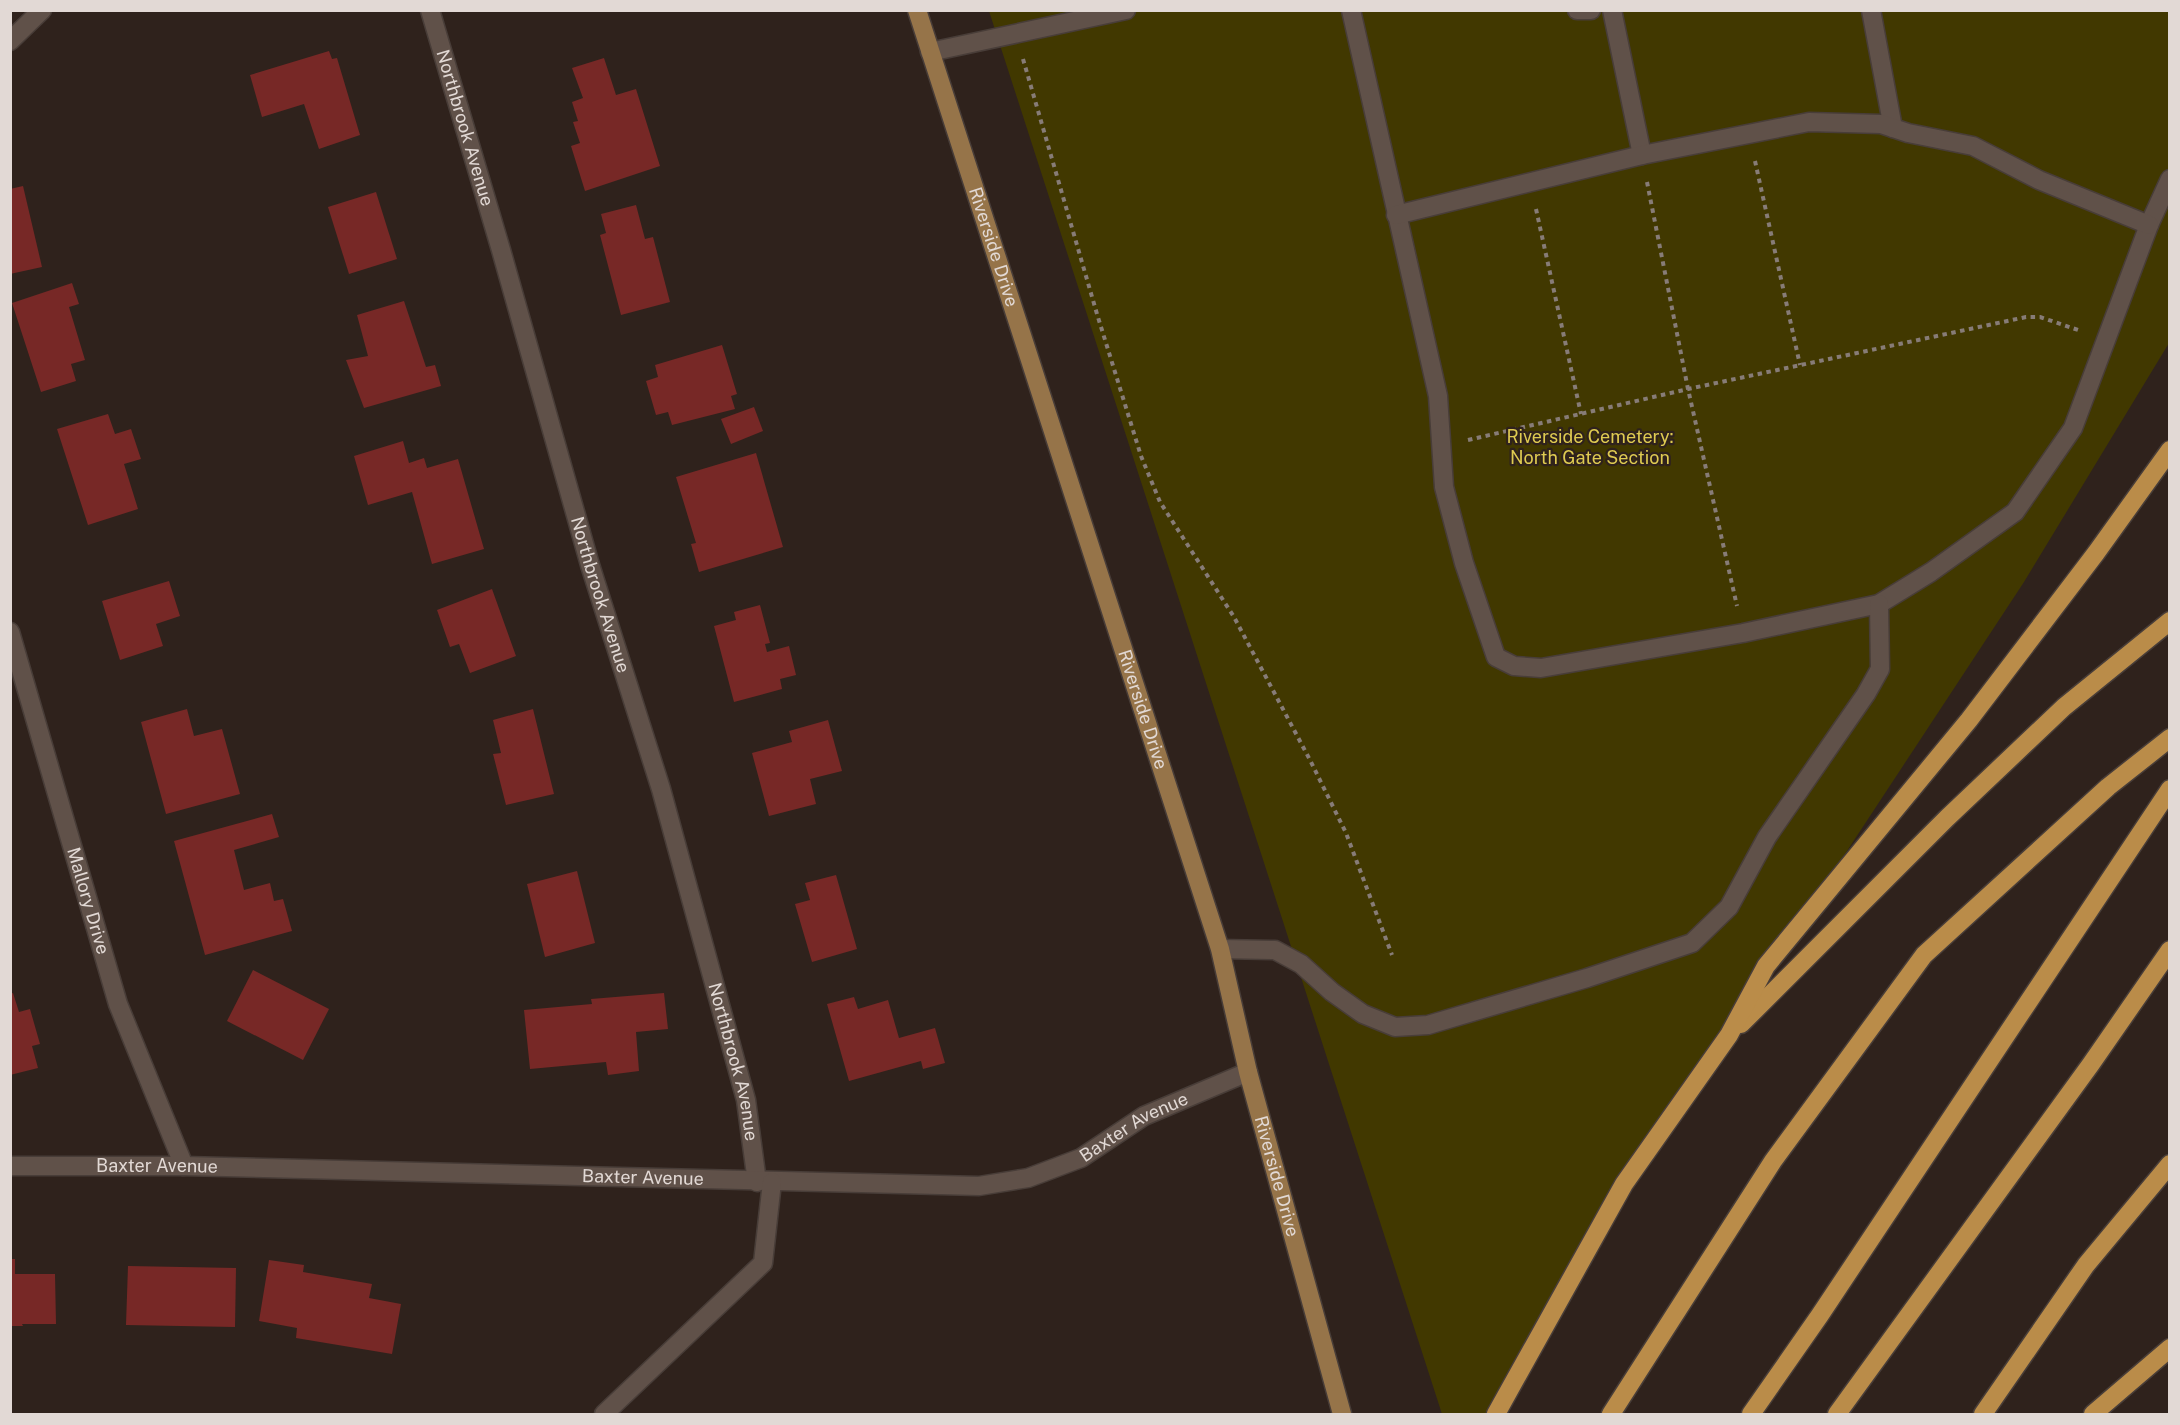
<svg xmlns="http://www.w3.org/2000/svg" width="2180" height="1425" font-family="'Public Sans',sans-serif">
<style>
.green{fill:#413800}
.building{fill:#772826}
.lines{fill:none;stroke-linecap:round;stroke-linejoin:round}
.street-casing{stroke:#483d38;stroke-width:21}
.secondary-casing{stroke:#483d38;stroke-width:21}
.primary-casing{stroke:#483d38;stroke-width:21}
.highway-casing{stroke:#483d38;stroke-width:21}
.path{stroke:#877c77;stroke-width:4;stroke-dasharray:4.5 4.5;stroke-linecap:butt}
.street{stroke:#605149;stroke-width:18}
.secondary{stroke:#605149;stroke-width:18}
.primary{stroke:#967449;stroke-width:18}
.highway{stroke:#ba8c49;stroke-width:18}
.labels{text-anchor:middle;stroke-width:4.5;stroke-linejoin:round;paint-order:stroke}
.street-label{font-size:18px;fill:#e2d9d5;stroke:#2f221c}
.park-label{font-size:18px;fill:#dfcb51;stroke:#2f221c}
</style>
<rect width="100%" height="100%" fill="#2f221c"/>
<!-- green -->
<path class="green" d="M989,11H2169V343L2024,582L1668,1123L1486,1414H1442Z"/>
<!-- building -->
<g class="building">
<path d="M329,51L332,59L337,58L360,135L319,149L304,104L262,117L250,75Z"/>
<path d="M604,58L616,95L636,89L660,166L585,191L571,146L580,143L573,122L578,121L572,102L583,98L572,68Z"/>
<path d="M23,186L42,267L10,274V189Z"/>
<path d="M376,192L397,259L349,274L328,207Z"/>
<path d="M636,205L645,239L653,237L670,302L621,315L600,235L606,233L601,214Z"/>
<path d="M72,283L79,304L69,307L85,360L71,364L76,381L41,392L12,303Z"/>
<path d="M404,301L426,367L435,365L441,386L364,408L346,360L368,356L357,315Z"/>
<path d="M722,345L737,394L731,396L735,409L672,425L668,412L656,415L646,381L658,377L655,365Z"/>
<path d="M754,407L763,431L731,444L721,419Z"/>
<path d="M108,414L115,434L131,429L141,459L124,464L138,509L88,525L57,429Z"/>
<path d="M403,441L409,463L424,458L427,468L458,459L484,549L432,564L412,492L368,505L354,456Z"/>
<path d="M756,453L783,547L699,572L691,544L696,543L676,477Z"/>
<path d="M169,581L180,616L156,624L163,646L120,660L102,601Z"/>
<path d="M492,589L516,656L470,673L459,644L450,647L437,610Z"/>
<path d="M760,605L770,643L765,644L767,652L789,646L796,675L780,679L782,689L734,702L714,626L736,620L734,612Z"/>
<path d="M187,709L194,736L222,729L240,794L166,814L141,722Z"/>
<path d="M533,709L554,794L506,805L493,754L501,753L493,720Z"/>
<path d="M828,720L842,771L810,779L816,804L769,816L752,753L792,742L789,731Z"/>
<path d="M272,814L279,837L234,850L244,890L270,883L274,901L283,899L292,931L205,955L174,841Z"/>
<path d="M577,871L595,943L545,957L527,884Z"/>
<path d="M836,875L857,949L812,962L795,904L810,900L805,883Z"/>
<path d="M253,970L329,1009L303,1060L227,1021Z"/>
<path d="M13,993L19,1012L30,1009L40,1044L32,1046L38,1068L10,1075V994Z"/>
<path d="M664,993L668,1029L636,1032L639,1071L608,1075L606,1062L530,1069L524,1010L592,1004L591,999Z"/>
<path d="M854,997L858,1009L888,1000L899,1038L935,1028L945,1063L923,1069L921,1061L849,1081L827,1004Z"/>
<path d="M10,1259H15V1274H55L56,1324H22L23,1326H10Z"/>
<path d="M269,1260L304,1265L303,1272L372,1284L369,1298L401,1304L392,1354L296,1338L297,1328L259,1321Z"/>
<path d="M128,1266L236,1268L235,1327L126,1325Z"/>
</g>
<g class="lines">
<!-- street casing -->
<g class="street-casing">
<g id="street">
<path id="s1" d="M430,10L501,250L590,565L661,789L746,1100L757,1182"/>
<path d="M1351,10L1438,396L1444,487L1464,563L1496,657L1514,666L1541,668L1743,633L1879,604L1931,572L2015,512L2073,428L2149,225L2170,179"/>
<path d="M1577,10H1591"/>
<path d="M1612,10L1642,155"/>
<path d="M1871,10L1893,128"/>
<path d="M930,52L1126,10"/>
<path d="M1396,215L1642,155L1809,122L1881,124L1908,133L1973,146L2039,180L2149,225"/>
<path id="s2" d="M10,632L118,1004L184,1166"/>
<path d="M1220,949L1275,950L1301,964L1332,992L1363,1014L1395,1027L1428,1025L1587,978L1692,943L1729,907L1767,837L1866,694L1880,669L1879,604"/>
<path id="s3" d="M10,1166H184L979,1186L1028,1178L1081,1158L1144,1116L1248,1072"/>
<path d="M604,1414L763,1263L772,1182"/>
</g>
</g>
<!-- secondary casing -->
<g class="secondary-casing">
<path id="secondary" d="M10,41L42,10"/>
</g>
<!-- primary casing -->
<g class="primary-casing">
<g id="primary">
<path id="s4" d="M917,10L1220,949L1248,1072L1342,1414"/>
</g>
</g>
<!-- highway casing -->
<g class="highway-casing">
<g id="highway">
<path d="M1741,1024L1947,818L2064,707L2170,621"/>
<path d="M1496,1414L1624,1184L1729,1035L1766,966L1969,720L2096,553L2170,450"/>
<path d="M1611,1414L1773,1161L1924,955L2108,787L2170,738"/>
<path d="M1751,1414L1820,1315L2170,789"/>
<path d="M1837,1414L2091,1064L2170,950"/>
<path d="M1983,1414L2086,1265L2170,1164"/>
<path d="M2093,1414L2170,1348"/>
</g>
</g>
<!-- path -->
<g class="path">
<path d="M1023,59L1097,314L1141,456L1160,502L1234,617L1310,760L1346,833L1392,955"/>
<path d="M1755,161L1800,365"/>
<path d="M1647,182L1688,389L1737,606"/>
<path d="M1536,209L1581,414"/>
<path d="M1468,440L1688,389L2026,317H2040L2081,331"/>
</g>
<!-- street -->
<use href="#street" class="street"/>
<!-- secondary -->
<use href="#secondary" class="secondary"/>
<!-- primary -->
<use href="#primary" class="primary"/>
<!-- highway -->
<use href="#highway" class="highway"/>
</g>
<g class="labels">
<!-- street labels -->
<g class="street-label">
<text dy="6" stroke="none"><textPath href="#s1" startOffset="123">Northbrook Avenue</textPath></text>
<text dy="6" stroke="none"><textPath href="#s4" startOffset="249">Riverside Drive</textPath></text>
<text dy="6" stroke="none"><textPath href="#s1" startOffset="609">Northbrook Avenue</textPath></text>
<text dy="6" stroke="none"><textPath href="#s4" startOffset="735">Riverside Drive</textPath></text>
<text dy="6" stroke="none"><textPath href="#s2" startOffset="280">Mallory Drive</textPath></text>
<text dy="6" stroke="none"><textPath href="#s1" startOffset="1095">Northbrook Avenue</textPath></text>
<text dy="6" stroke="none"><textPath href="#s3" startOffset="1137">Baxter Avenue</textPath></text>
<text dy="6" stroke="none"><textPath href="#s3" startOffset="147">Baxter Avenue</textPath></text>
<text dy="6" stroke="none"><textPath href="#s4" startOffset="1221">Riverside Drive</textPath></text>
<text dy="6" stroke="none"><textPath href="#s3" startOffset="633">Baxter Avenue</textPath></text>
</g>
<!-- park labels -->
<g class="park-label">
<text x="1590" y="443">Riverside Cemetery:<tspan x="1590" dy="21">North Gate Section</tspan></text>
</g>
</g>
<!-- border -->
<rect width="2180" height="1425" fill="none" stroke="#e2d9d5" stroke-width="24"/>
</svg>
